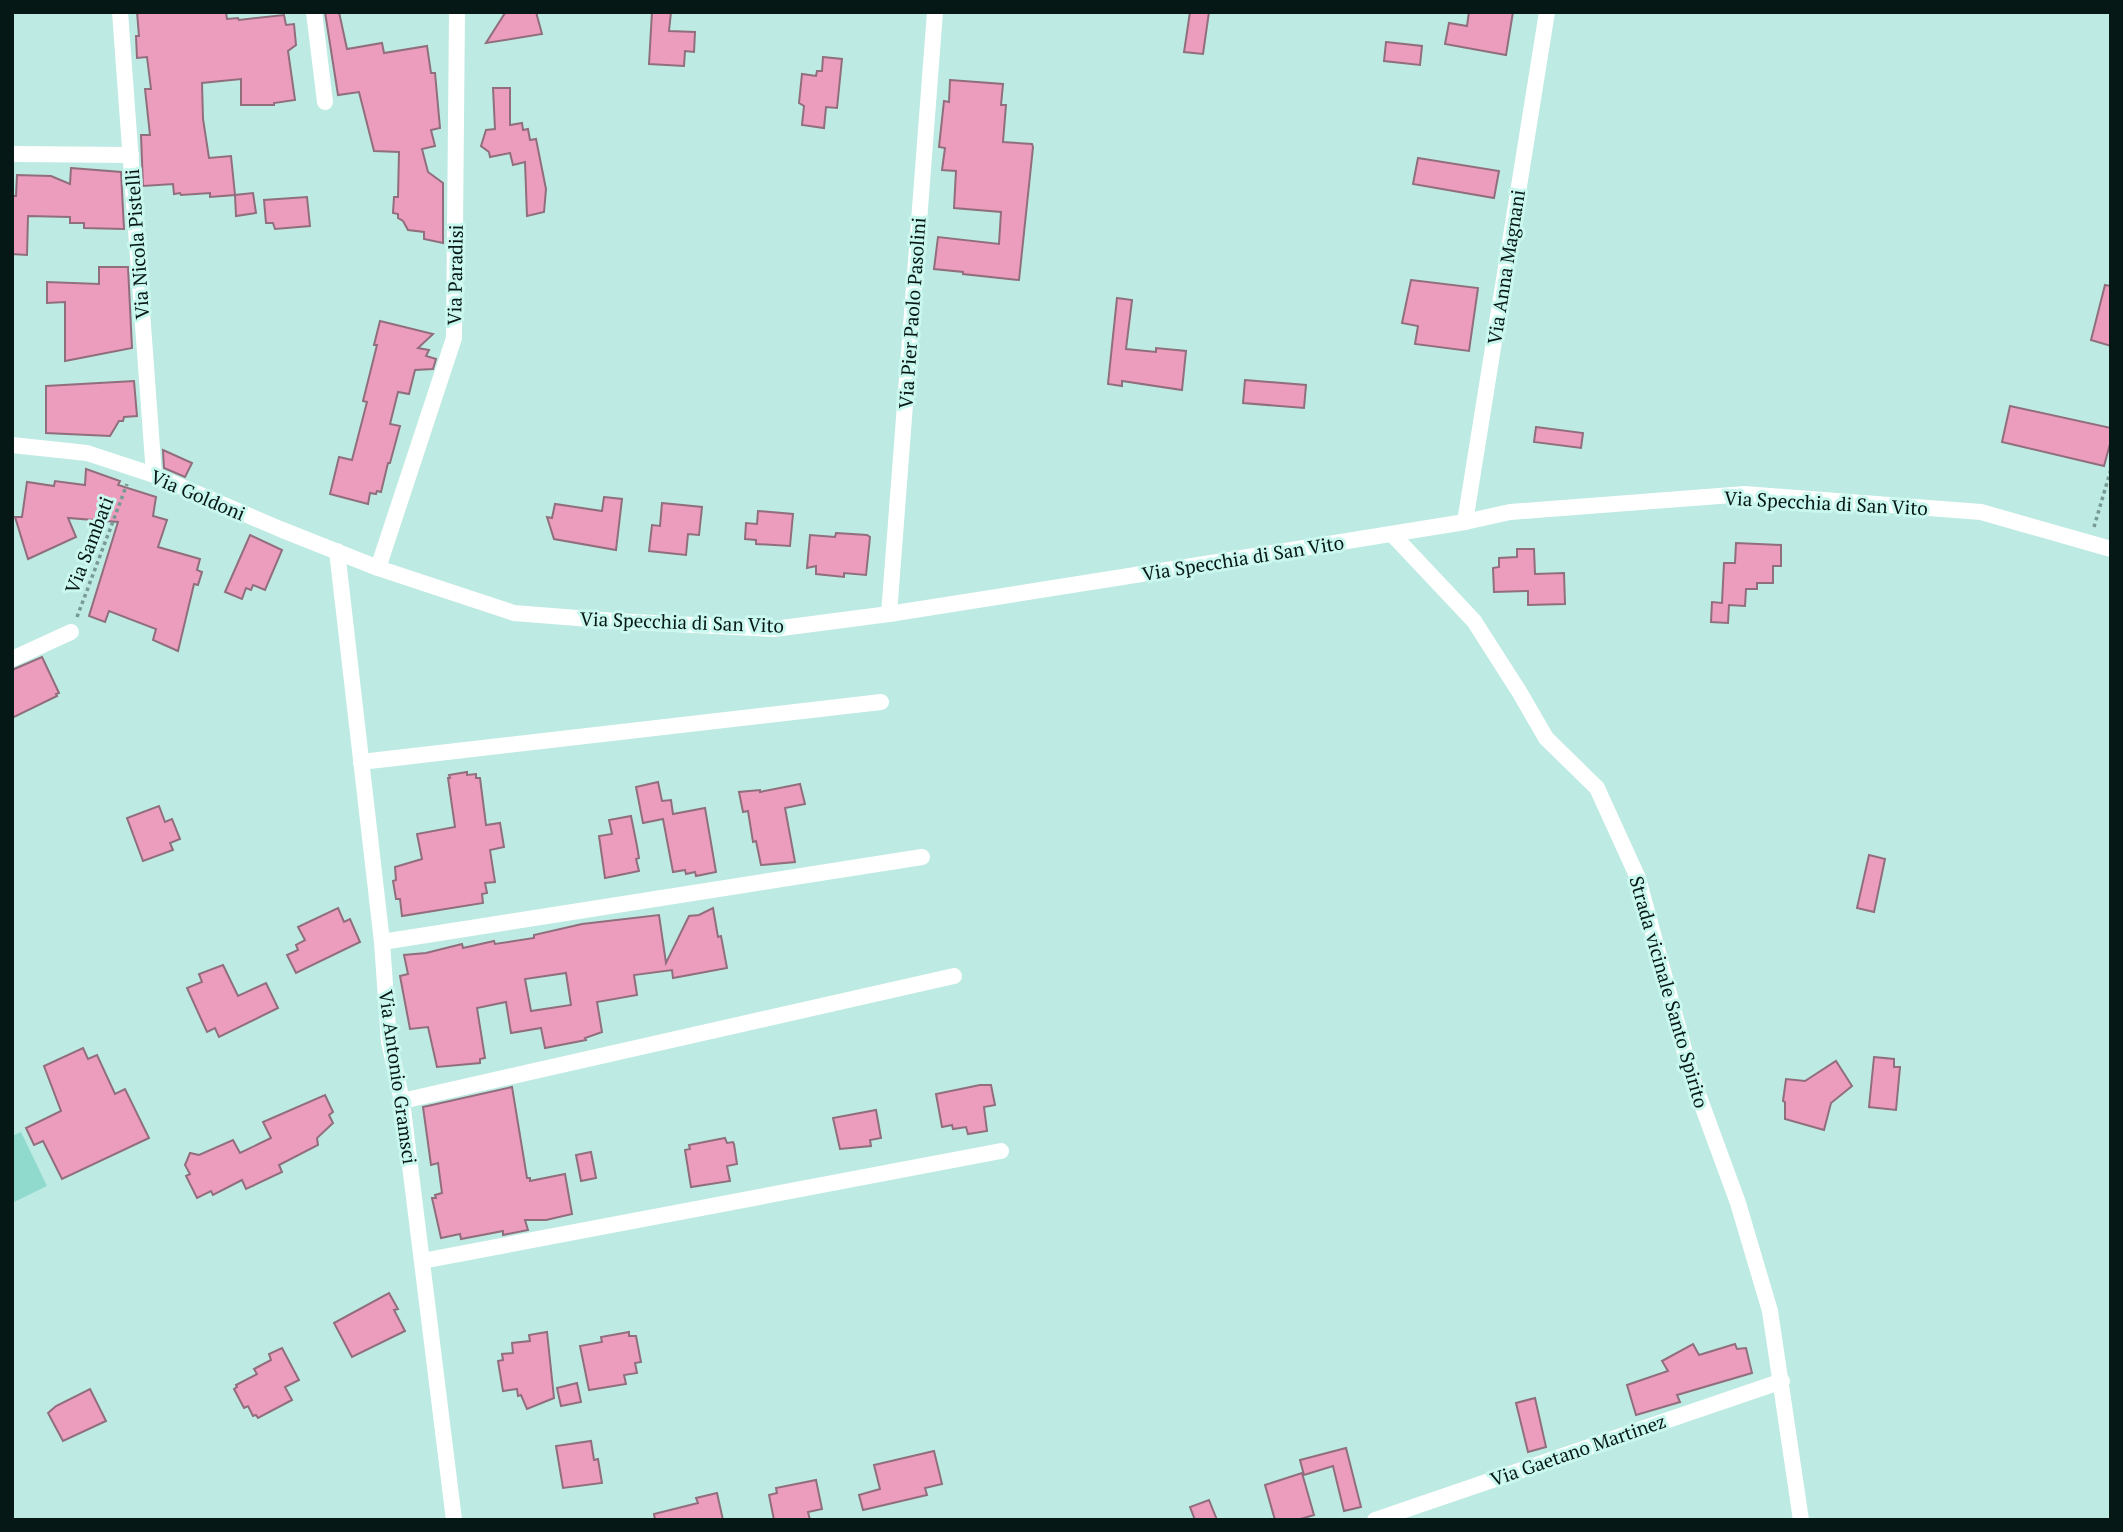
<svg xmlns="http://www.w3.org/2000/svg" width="2123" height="1532" font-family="'PT Serif',serif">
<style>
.green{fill:#8fdacd}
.building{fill:#ec9dbd;stroke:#916e7c;stroke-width:2;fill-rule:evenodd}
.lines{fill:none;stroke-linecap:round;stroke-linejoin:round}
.path{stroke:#779a94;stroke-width:3.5;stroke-dasharray:3.5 3.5;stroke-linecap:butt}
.street{stroke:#fff;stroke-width:16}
.labels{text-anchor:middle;stroke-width:6;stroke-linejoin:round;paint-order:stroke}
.street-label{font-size:19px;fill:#061815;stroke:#caf8ef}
</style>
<rect width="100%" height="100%" fill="#bdeae2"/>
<!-- green -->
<path class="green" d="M21,1132L47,1186L12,1203V1136Z"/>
<!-- building -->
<g class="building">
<path d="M137,12H226L227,19L238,18L239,20L284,15L286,25L294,24L296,45L288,51L295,100L274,103V105H241V79L202,83L203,119L209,158L231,156L235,195L210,197V193L181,195L180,193L174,194L173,184L143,186L141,135H150L145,89H151L147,57L137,58L136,36H139Z"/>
<path d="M325,12H339L347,49L382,43L384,53L427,46L431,73H435L440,128L431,130L435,146L422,149L428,172L443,183V243L424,239V232L408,230L403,221L398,218V214L393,213L394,197H398L399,152L374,151L359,92L338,95Z"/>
<path d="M536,12L542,34L486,43L505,13Z"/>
<path d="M652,12H671L669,31L695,32L694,52L685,51L684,66L649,64Z"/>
<path d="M1190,12H1209L1203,54L1184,52Z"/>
<path d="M1469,12H1513L1506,55L1445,44L1449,23L1467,26Z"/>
<path d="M1386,42L1422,46L1420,65L1384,61Z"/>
<path d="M823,57L842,59L837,108L826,107L824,128L802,125L804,106L799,103L802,74L816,76L817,71H822Z"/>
<path d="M950,80L1003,84L1001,105H1006L1003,142L1032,144L1033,147L1019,280L963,274V272L934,269L938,237L999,244L1001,212L954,208L956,171L942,170L945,148L939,147L944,101L949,102Z"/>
<path d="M493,88H510V125L522,123L523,130L528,129L530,140L536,139L546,189L544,212L527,216L525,162L513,165L510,153L490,157L489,152L481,146L486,130L495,129Z"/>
<path d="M1418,158L1499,171L1494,198L1413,184Z"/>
<path d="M71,168L121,172L124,229L84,228V223H70V217L28,216L27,255L12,254V196H16L17,175L51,176L70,184Z"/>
<path d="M253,193L256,213L236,216L235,195Z"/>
<path d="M307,197L310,226L275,229L273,223H266L264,200Z"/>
<path d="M99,267H128L132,348L65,361V302L47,303V282L99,284Z"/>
<path d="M1411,280L1478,288L1469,351L1415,344L1418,326L1402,323Z"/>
<path d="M2105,285L2111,286V346L2091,340Z"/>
<path d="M1117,298L1132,300L1126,349L1156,352V348L1186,351L1182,390L1122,381V386L1108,384Z"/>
<path d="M380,321L433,334L418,348L429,350L426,356L436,359L433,369L415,370L409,394L398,392L390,424L400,426L390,463H388L381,492L377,491L376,494L370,493L368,504L330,494L339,457L352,460L367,402L363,401L377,345H374Z"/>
<path d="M1245,380L1306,385L1304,408L1243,403Z"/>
<path d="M134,381L137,416L124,417L123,421H119L110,436L46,433V386Z"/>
<path d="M2010,406L2111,428V440L2104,466L2002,442Z"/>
<path d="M1536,427L1583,433L1581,448L1534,442Z"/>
<path d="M163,450L192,463L185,477L164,468Z"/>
<path d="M86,469L120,481L118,485L156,497L153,516L167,520L158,547L200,559L197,570L202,572L198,585L194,584L178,651L153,640L156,629L109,611L105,622L89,616L118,522L68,518L76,537L28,559L15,517H22L27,482L54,486L55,481L85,485Z"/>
<path d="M604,497L622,499L616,550L554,539L547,517L552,518L555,504L602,511Z"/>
<path d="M662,503L702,507L699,535L688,534L686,555L649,551L652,525L660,526Z"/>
<path d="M758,511L793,514L790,546L756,544V540L745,539L746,523L757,524Z"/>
<path d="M836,533L867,535L870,537L866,575L844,573V577L816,574V566L807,568L810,535L835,537Z"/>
<path d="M250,535L282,550L265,590L253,585L251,590L246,588L242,599L225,592Z"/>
<path d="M1736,543L1781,545V566H1773V583H1757V589H1746L1745,606L1729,605L1728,623L1711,622L1712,602L1722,603L1724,563H1735Z"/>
<path d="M1517,549H1534L1535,574L1564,573L1565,604L1528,605V591L1494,592L1493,568L1499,567V558L1517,557Z"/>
<path d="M42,657L59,693L56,694L57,696L12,718V670Z"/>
<path d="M467,772V775L476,774V778H480L486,825L500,823L504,847L490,850L495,882L485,883L487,893L482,894L483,903L402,916L400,899H396L393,881L396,880L395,867L422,859L417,834L455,827L448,778H450L449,775Z"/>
<path d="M658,782L662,801L671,800L673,814L705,808L716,872L696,876L695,872L686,874L685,870L673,872L663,819L643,823L636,787Z"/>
<path d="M800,784L805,804L785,808L795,862L761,865L756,841L753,842L748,811L743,812L739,792L760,790V792Z"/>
<path d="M159,806L165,822L172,819L180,839L170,843L173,850L143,861L127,818Z"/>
<path d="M631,816L637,846L639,858L636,859L639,871L605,878L599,836L612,834L609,820Z"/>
<path d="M1869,855L1885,859L1874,912L1857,908Z"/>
<path d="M338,908L344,922L350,919L360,942L296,973L287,955L298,950L296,945L305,940L298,927Z"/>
<path d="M713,908L718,937L721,936L727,968L673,978L672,970L634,975L637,995L597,1002L602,1032L585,1038L586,1040L545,1048L541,1028L511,1033L506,1002L477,1008L485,1058L480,1059V1063L437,1067L428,1027L410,1029L400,976L408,974L404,955L426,953L462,944L463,948L494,941L495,944L534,938V935L582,924L659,915L666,963L689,916L699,915ZM566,973L571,1005L531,1011L525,979Z"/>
<path d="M223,965L238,996L266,983L278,1008L219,1037L215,1028L207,1032L187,988L202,982L199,974Z"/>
<path d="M83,1048L88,1059L97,1055L115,1094L125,1089L149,1138L62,1179L43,1141L34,1145L26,1128L61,1111L44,1066Z"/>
<path d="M1874,1057L1894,1059V1067H1900L1896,1110L1869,1107Z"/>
<path d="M1836,1061L1852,1086L1831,1103L1824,1130L1785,1119V1102L1783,1101L1786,1079L1805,1081Z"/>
<path d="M980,1085H991L995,1105L984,1107L987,1131L968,1134L966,1127L953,1129L952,1125L942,1127L936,1094Z"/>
<path d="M512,1087L527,1178H530V1181L565,1174L572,1214L546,1220H525L528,1230L503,1235V1231L461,1239L460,1234L441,1238L432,1198H436L435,1195L442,1193L438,1163L431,1165L423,1107Z"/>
<path d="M325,1095L333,1112L329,1115L333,1123L317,1138L318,1145L279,1165L282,1172L246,1189L242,1180L213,1195L211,1191L197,1198L186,1176L190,1174L185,1165L190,1153L199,1155L233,1140L240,1153L271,1138L263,1122Z"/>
<path d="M876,1110L881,1138L870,1140L871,1146L840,1149L833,1118Z"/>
<path d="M725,1138L727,1143L733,1142L734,1144L737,1164L727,1166L730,1181L691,1187L685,1150L690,1149L689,1145Z"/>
<path d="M591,1152L596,1178L581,1181L576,1155Z"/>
<path d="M389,1293L398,1309L394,1310L405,1331L352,1357L334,1323Z"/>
<path d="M547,1332L554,1398L527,1409L521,1395L518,1396L517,1389L503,1391L498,1361L503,1360L502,1354L513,1353L512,1343L530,1341L529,1335Z"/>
<path d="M629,1332V1336H636L641,1362L635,1363L637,1373L624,1375L626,1384L589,1390L580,1346L602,1342L601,1337Z"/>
<path d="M1693,1344L1699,1355L1735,1344L1737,1349L1746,1348L1752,1373L1677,1395L1680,1402L1636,1415L1627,1385L1668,1371L1662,1361Z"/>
<path d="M282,1348L299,1380L285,1387L292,1400L258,1418L256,1415L253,1416L248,1406L244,1408L234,1389L237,1387L236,1385L257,1374L254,1369L271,1360L269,1354Z"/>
<path d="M577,1383L581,1402L561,1406L557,1388Z"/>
<path d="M90,1389L106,1421L63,1441L48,1413L56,1406Z"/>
<path d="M1535,1398L1546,1447L1528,1452L1516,1403Z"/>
<path d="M591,1441L594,1460L598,1459L602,1483L563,1488L556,1446Z"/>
<path d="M1346,1448L1361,1507L1344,1511L1333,1466L1304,1475L1300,1460Z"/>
<path d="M934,1451L942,1484L925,1488L927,1495L863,1510L859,1495L880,1489L874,1465Z"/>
<path d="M1302,1473L1314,1515L1297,1520H1275L1265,1485Z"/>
<path d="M816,1480L822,1509L808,1512L810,1520H774L769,1495L777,1493L776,1488Z"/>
<path d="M717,1493L723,1520H655L654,1514L698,1503L696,1498Z"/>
<path d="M1209,1500L1217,1520H1195L1190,1507Z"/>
</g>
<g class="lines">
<!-- path -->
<g class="path">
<path d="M2094,527L2111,469"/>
<path d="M77,617L127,484"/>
</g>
<!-- street -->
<g class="street">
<path d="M120,12L154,475"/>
<path d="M314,12L325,102"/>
<path d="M12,154L131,155"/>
<path d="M12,445L87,453L154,475L280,529L378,568L514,613L615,621L774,629L889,614L1211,563L1465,522L1510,512L1745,494L1981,512L2111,549"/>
<path d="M1465,522L1547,12"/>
<path d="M1392,534L1474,621L1520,693L1546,738L1597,788L1638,878L1691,1075L1738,1203L1770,1311L1801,1520"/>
<path d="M337,551L382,942L389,1042L402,1101L454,1520"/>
<path d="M378,568L454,338L457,12"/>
<path d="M889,614L935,12"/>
<path d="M12,659L71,632"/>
<path d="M361,762L881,702"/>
<path d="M382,942L922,857"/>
<path d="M402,1101L954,976"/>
<path d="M422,1261L1001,1151"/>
<path d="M1375,1520L1782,1381"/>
</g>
</g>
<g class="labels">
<!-- street labels -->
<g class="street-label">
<text transform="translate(137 244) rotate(-94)" y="7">Via Nicola Pistelli</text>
<text transform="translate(1506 267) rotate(-81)" y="7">Via Anna Magnani</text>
<text transform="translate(455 275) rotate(-89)" y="7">Via Paradisi</text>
<text transform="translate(912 313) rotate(-86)" y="7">Via Pier Paolo Pasolini</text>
<text transform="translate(198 495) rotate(23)" y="7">Via Goldoni</text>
<text transform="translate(1826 503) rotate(3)" y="7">Via Specchia di San Vito</text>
<text transform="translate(89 545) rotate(-69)" y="7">Via Sambati</text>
<text transform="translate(1243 558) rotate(-9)" y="7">Via Specchia di San Vito</text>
<text transform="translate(682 622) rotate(2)" y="7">Via Specchia di San Vito</text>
<text transform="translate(1669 992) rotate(74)" y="7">Strada vicinale Santo Spirito</text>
<text transform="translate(398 1077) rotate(82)" y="7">Via Antonio Gramsci</text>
<text transform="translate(1578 1450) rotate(-19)" y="7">Via Gaetano Martinez</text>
</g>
</g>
<!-- border -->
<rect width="2123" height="1532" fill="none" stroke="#061815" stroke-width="28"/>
</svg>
